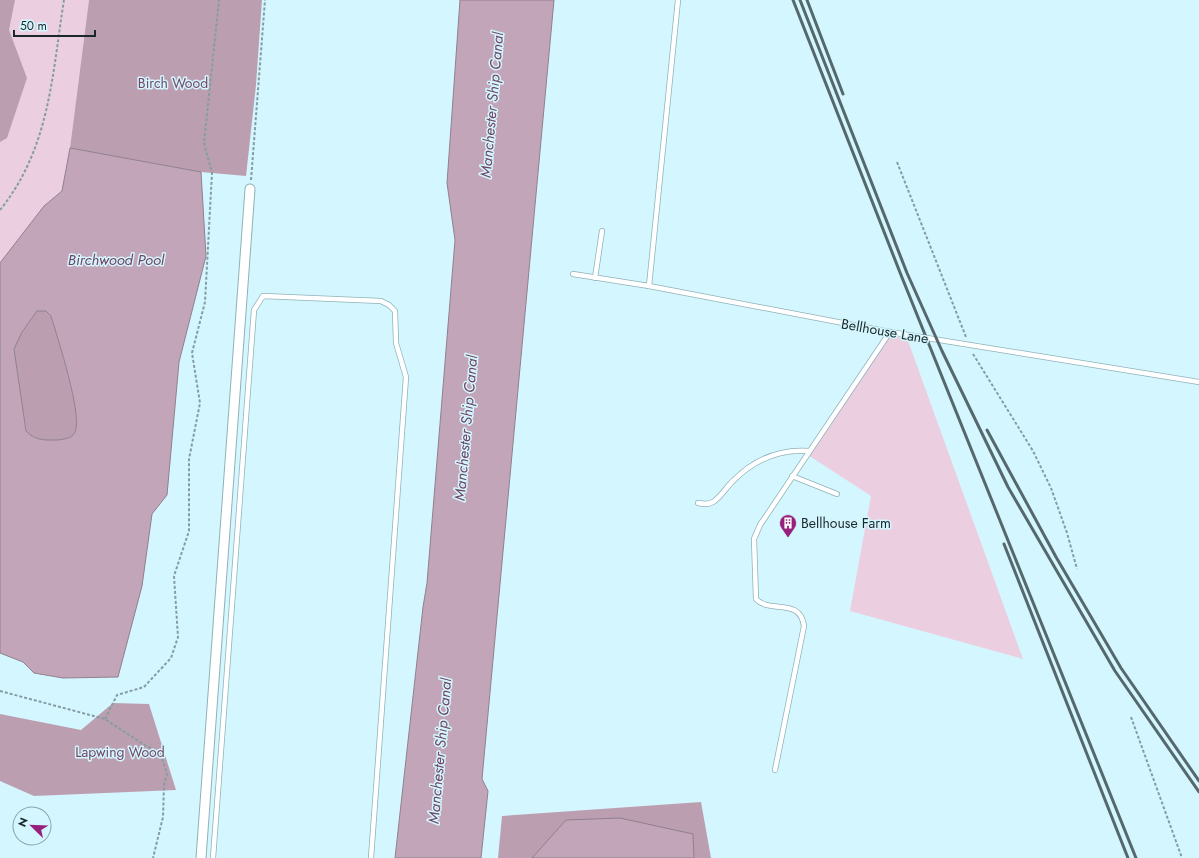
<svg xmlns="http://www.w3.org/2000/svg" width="1199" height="858" font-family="Jost,sans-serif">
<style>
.green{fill:#ebcfe1}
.forest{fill:#bc9eb1}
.water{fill:#c2a5b8;stroke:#90808e;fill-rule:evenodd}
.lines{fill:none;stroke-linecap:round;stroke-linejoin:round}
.service-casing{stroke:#90b1b8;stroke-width:6}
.minor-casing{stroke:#90b1b8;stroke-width:11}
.path{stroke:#849da2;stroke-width:2;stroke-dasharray:3 2;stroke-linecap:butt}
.service{stroke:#fff;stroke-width:4.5}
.minor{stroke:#fff;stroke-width:9}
.rail{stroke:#55686d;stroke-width:3}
.labels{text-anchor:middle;stroke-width:3;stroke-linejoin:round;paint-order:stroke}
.park-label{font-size:14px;fill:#724765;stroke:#d4f6fe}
.street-label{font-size:14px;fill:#1b282b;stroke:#d4f6fe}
.poi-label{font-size:14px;fill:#1b282b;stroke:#d4f6fe;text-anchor:start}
.water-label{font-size:15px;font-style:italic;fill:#6f4462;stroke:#d4f6fe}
</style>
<rect width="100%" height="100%" fill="#d4f6fe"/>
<!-- green -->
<g class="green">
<path d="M0,0H89L70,148L62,191L44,206L0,263Z"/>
<path d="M890,335L907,338L1023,659L850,611L871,496L808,455Z"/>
</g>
<!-- forest -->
<g class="forest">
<path d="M0,0H15L9,30L27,78L7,138L0,142Z"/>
<path d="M89,0H262L256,85L246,176L201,172L70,148Z"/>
<path d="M37,311H46L51,316C57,336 83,416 75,432C72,439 64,439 57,440C44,440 36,441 26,431L14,349L22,332Z"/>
<path d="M113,703L149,704L176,790L34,796L0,781V714L81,730Z"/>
<path d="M701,802L711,858H498L502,816Z"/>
</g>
<!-- water -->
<g class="water">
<path d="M460,0H554L482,779L488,791L481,858H395L423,607L427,583L455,240L447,183Z"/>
<path d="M70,148L201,172L206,256L179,362L167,495L152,514L142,586L118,677L63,678L34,673L23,662L0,653V263L44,206L62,191ZM37,311H46L51,316C57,336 83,416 75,432C72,439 64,439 57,440C44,440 36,441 26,431L14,349L22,332Z"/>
<path d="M620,818L693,834L694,858H532L566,820Z"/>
</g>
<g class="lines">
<!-- service casing -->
<g class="service-casing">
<g id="service">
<path d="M573,274L649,286L890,332L1199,382"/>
<path d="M595,278L602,231"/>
<path d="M649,286L678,0"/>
<path d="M792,476L837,494"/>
<path d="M698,503C703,504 708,505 713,502C721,497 727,486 734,480C755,459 780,449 809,451"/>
<path d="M775,770L804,626C800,597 770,614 756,599L754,539L760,525L890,332"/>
<path d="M213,858L254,310L263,296L381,301L389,305L395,311L396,343L406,377L371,858"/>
</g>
</g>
<!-- minor casing -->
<g class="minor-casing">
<path id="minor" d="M201,858L250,189"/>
</g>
<!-- path -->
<g class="path">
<path d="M897,162L966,337"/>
<path d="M251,180L265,0"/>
<path d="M0,210C50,148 52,75 64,0"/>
<path d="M973,354L1033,451L1051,488L1067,533L1077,569"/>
<path d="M0,691L105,719L146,746L160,752L167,774L164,785L163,817L153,858"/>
<path d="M1131,717L1182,858"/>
<path d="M105,719L117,695L144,687L171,658L178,637L174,576L189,531V459L200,403L192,353L205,302L212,173L204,143L219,0"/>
</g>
<!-- service -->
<use href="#service" class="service"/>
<!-- minor -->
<use href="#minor" class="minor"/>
<!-- rail -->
<g class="rail">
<path d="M793,0L901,275L1136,858"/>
<path d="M800,0L907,273L942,351L1008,487L1115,671L1199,792"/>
<path d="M807,0L843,94"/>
<path d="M987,430L1056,557L1121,668L1199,781"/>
<path d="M1004,544L1128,858"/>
</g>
</g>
<!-- icons -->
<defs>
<g id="building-pin" transform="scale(0.9)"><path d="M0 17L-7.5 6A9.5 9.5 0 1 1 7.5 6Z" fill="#97207c" stroke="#d4f6fe"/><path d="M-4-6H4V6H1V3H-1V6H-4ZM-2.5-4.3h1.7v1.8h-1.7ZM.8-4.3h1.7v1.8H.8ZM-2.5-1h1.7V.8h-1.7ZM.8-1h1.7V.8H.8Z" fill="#fff"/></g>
</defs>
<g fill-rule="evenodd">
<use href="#building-pin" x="788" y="523"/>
</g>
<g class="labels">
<!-- park labels -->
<g class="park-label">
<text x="173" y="88">Birch Wood</text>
<text x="120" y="757">Lapwing Wood</text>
</g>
<!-- street labels -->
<g class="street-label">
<text transform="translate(885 331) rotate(10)" y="5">Bellhouse Lane</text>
</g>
<!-- poi labels -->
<g class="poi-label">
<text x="801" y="528">Bellhouse Farm</text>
</g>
<!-- water labels -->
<g class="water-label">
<text transform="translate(492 105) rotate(-85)" y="5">Manchester Ship Canal</text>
<text x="116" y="265">Birchwood Pool</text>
<text transform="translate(466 428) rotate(-85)" y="5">Manchester Ship Canal</text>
<text transform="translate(440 751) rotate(-85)" y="5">Manchester Ship Canal</text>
</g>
</g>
<!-- north arrow -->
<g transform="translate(32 826) rotate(293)"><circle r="19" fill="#d4f6fe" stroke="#8aa4aa"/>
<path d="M0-3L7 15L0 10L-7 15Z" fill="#97207c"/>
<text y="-6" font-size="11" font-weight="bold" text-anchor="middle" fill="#1b282b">N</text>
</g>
<!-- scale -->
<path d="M14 30v6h81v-6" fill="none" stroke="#1b282b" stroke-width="2"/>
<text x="20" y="30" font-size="12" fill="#1b282b" stroke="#d4f6fe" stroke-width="3" paint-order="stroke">50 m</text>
</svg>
